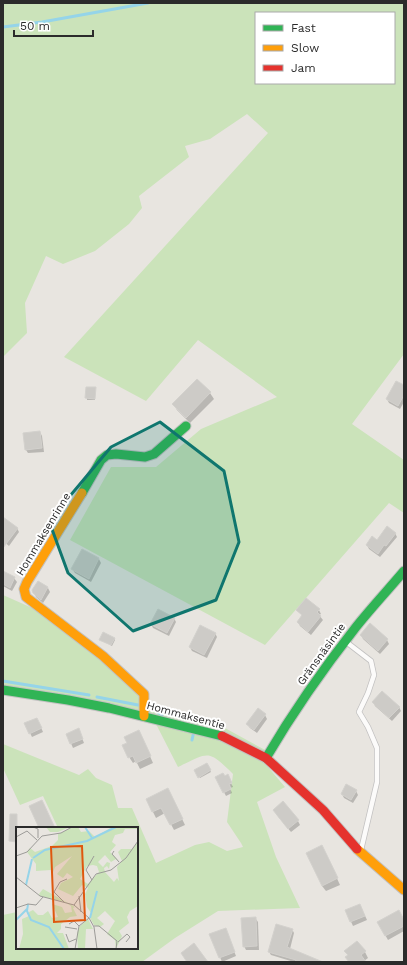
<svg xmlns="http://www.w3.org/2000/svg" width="407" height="965" font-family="'Work Sans',sans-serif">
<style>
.green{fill:#cbe3ba;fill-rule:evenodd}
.shadow{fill:#0003}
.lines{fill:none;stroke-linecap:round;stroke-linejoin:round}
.stream{stroke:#95d4e9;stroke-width:3}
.building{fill:#cdcbc7;stroke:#d3d1cd}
.lane-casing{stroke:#c2c1c1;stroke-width:6}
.fast-casing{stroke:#c2c1c1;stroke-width:11}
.slow-casing{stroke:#c2c1c1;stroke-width:11}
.jam-casing{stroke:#c2c1c1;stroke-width:11}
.lane{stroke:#fcfbfa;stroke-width:4.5}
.fast{stroke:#30b455;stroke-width:9}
.slow{stroke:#ff9f0a;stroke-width:9}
.jam{stroke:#e5322d;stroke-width:9}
.marked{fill:#0f766e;fill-opacity:0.2;stroke:#0f766e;stroke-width:3;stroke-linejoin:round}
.labels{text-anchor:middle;stroke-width:4;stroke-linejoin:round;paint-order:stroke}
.street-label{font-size:11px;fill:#2b2b2b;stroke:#fff}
.inset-river{fill:none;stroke:#95d4e9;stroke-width:2}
.inset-road{fill:none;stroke:#9c9b98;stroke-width:1}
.view{fill:#df570e;fill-opacity:0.15;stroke:#df570e;stroke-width:2}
.inset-edge{fill:none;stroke:#2b2b2b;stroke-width:2}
</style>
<rect width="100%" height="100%" fill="#e8e5e0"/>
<!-- green -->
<g class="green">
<path d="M3,3H404V354L352,424L404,460V513L389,503L265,645L70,540L111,467H156L201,429L277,397L198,340L146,401L64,357L268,133L247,114L210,139L185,146L189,157L139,196L142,208L129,224L95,251L63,264L46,256L25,303L27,333L3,357ZM256,13H394V83H256Z"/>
<path d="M3,595L48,615L144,694V706L223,727L267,751L266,758L220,735L3,690Z"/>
<path d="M156,724L215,738L262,760L285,787L257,802L276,857L300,908L218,911L175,938L142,962H3V915L17,912V948H137V828H58L43,796L20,805L3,768V744L79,775L88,769L96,778L112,785L118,808H132L156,863L195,845L209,842L227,851L243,847L241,843L227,822L233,774C208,749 209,752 178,767Z"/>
</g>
<!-- shadow -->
<g class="shadow">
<path d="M197,380L210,393L214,399L190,423L177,410L173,404Z"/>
<path d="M404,386V402L400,409L389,403L387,399Z"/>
<path d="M86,388H95V400H87Z"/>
<path d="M40,432L42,436L44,452L28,453L26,450Z"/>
<path d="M3,518L17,528L19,532L9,546L3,541Z"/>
<path d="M395,533L397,537L380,557L369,549L367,545Z"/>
<path d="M82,551L99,559L101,563L91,582L75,573L72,569Z"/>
<path d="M3,573L14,578L17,582L12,591L3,586Z"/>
<path d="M48,588L50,592L43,603L36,597L34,592Z"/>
<path d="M297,610H319L321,614L319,615L323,620L311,635L300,626L298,622L303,616Z"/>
<path d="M174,618L176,622L169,636L153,628L151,624Z"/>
<path d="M200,626L215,633L217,637L207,658L192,651L190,647Z"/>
<path d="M361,635L387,640L389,644L380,654L363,639Z"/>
<path d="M114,638L115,640L112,646L101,640Z"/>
<path d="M373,702L399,707L401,711L392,721L375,706Z"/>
<path d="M265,715L267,719L257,733L250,728L247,724Z"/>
<path d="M39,723L43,732L32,737L30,733Z"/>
<path d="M80,733L84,743L73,748L67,734Z"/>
<path d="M142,738L153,763L140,769L136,761L133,763L129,757Z"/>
<path d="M207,765L211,772L200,778L196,771Z"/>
<path d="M227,775L233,787L230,788L232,793L226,796L216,777H224Z"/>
<path d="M356,791L358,795L353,803L344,798L342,794Z"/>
<path d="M171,796L185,825L174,830L165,813L156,818L147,800Z"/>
<path d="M276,814L298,821L300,825L291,832Z"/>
<path d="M325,852L340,885L326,891L322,886Z"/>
<path d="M360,905L367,920L353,926L346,911Z"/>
<path d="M255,918L258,922L259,950H246L244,946Z"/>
<path d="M404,921V931L388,940L378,922Z"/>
<path d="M292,929L294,933L290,949L315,962H294L271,955L269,952Z"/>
<path d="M227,933L236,956L222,962L211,935Z"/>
<path d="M346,951L365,952L368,958L364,961L365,962H349L348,956Z"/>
</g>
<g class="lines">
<!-- stream -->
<g class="stream">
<path d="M3,27L42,22L148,3"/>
<path d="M3,681L89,695"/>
<path d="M97,697L138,705"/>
<path d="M154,710L162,715"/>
<path d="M192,740L194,731"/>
</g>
</g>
<!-- building -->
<g class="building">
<path d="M197,379L211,392L186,418L172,404Z"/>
<path d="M396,381L404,385V395L398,406L386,399Z"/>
<path d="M86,387H96L95,399L85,398Z"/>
<path d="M40,431L42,448L25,450L23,433Z"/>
<path d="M3,517L18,528L3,548Z"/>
<path d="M387,526L396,533L386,546L384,545L378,554L366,545L372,536L377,540Z"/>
<path d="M82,549L99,558L89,579L71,569Z"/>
<path d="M3,571L15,577L10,588L3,584Z"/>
<path d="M38,581L48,587L41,600L33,593L32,590Z"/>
<path d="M306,598L320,609L317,612L321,616L308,632L297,622L302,615L296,610Z"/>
<path d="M158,609L175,618L167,633L150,624Z"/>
<path d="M370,623L388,639L378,651L360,635Z"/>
<path d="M200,625L216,633L204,655L189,647Z"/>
<path d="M103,632L115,638L111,645L99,640Z"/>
<path d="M382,691L400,707L389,718L372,702Z"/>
<path d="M258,708L266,714L254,730L246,724Z"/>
<path d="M37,718L42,728L29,734L24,723Z"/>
<path d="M79,728L83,739L70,744L66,734Z"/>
<path d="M139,730L151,756L136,763L133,756L128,758L122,745L127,743L124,737Z"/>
<path d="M207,763L211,770L198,778L194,770Z"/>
<path d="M223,773L225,776L228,774L232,783L229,784L231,789L223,793L215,777Z"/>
<path d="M346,784L357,790L351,800L341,794Z"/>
<path d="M168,788L183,819L170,825L161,808L152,812L146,799Z"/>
<path d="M42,800L55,828H39L29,806Z"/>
<path d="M283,801L299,820L288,829L273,810Z"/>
<path d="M10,814H17V842L9,841Z"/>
<path d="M322,845L338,878L322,886L306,853Z"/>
<path d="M360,904L365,916L350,922L345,910Z"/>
<path d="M399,910L404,920V926L385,936L377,922Z"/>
<path d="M256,917L257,946L243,947L241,918Z"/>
<path d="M276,924L293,929L287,947L323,962H295L296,960L268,952Z"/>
<path d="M226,928L235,952L219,958L209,934Z"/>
<path d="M357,941L366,951L361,955L366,962H349L345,957L348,955L344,951Z"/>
<path d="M194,943L208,962H187L181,953Z"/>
</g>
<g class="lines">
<!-- lane casing -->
<g class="lane-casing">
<path id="lane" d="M345,641L371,661L374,675L368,693L359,712L368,727L377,748V782L361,850"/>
</g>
<!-- fast casing -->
<g class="fast-casing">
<g id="fast">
<path d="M82,493L101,460L107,455L116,454L145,457L154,454L186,426"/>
<path d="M3,690L68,700L109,708L222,736"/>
<path d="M266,758C293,712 323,669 356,627C371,608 388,590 404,571"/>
</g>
</g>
<!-- slow casing -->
<g class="slow-casing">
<g id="slow">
<path d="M82,493L27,582L24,589L26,597L103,656L144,694V716"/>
<path d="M357,849L404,890"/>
</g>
</g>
<!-- jam casing -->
<g class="jam-casing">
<path id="jam" d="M222,736L266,758L323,810L357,849"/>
</g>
<!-- lane -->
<use href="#lane" class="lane"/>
<!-- fast -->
<use href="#fast" class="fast"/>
<!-- slow -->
<use href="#slow" class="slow"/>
<!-- jam -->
<use href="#jam" class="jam"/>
</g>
<!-- marked area -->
<path class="marked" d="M160,422L224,471L239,542L216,600L133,631L68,573L49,521L111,447Z"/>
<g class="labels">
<!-- street labels -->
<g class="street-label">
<text transform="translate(43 534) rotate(-59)" y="4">Hommaksenrinne</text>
<text transform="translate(321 654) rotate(-54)" y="4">Gränsnäsintie</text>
<text transform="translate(186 715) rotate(15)" y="4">Hommaksentie</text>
</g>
</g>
<!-- overview -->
<g transform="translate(16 827)">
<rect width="122" height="122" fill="#e8e5e0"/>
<path d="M30,0H54L42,5H34ZM57,0H62L65,5L73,4L79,10L96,0H122V2H109L107,6L99,8L96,15L100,18L94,25L103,34L100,32L95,35L89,28L82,35L87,40L91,35L94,36L93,42L91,39L88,41L89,45L98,55L101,51L103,54L101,40L106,34L102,25L105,22H116L122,15V79L114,84L111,90L113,96L103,104L106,109L100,122L99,113L91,107L99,94L89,84L81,91L88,97L84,100L78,98L74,91L75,86L71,80L69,67L72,61L66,58L57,69L42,62L45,56L57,50L51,46L47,51L41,47L56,29L39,40L36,48L35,43L20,44V37L11,25L14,21L19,25L36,19L42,13V7ZM77,38L81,39L83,45L72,57L64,52L71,39ZM27,62L59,80L57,81L61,89L54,90L45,97V102L41,106H47L53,122H3L7,107L6,92L13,89V85L17,83L22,88H27L32,84L36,91L42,90L36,77L46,80L49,86L56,85L55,79L49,75L24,69L23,67ZM72,92L77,102H70L69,122H62L61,106L64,99Z" fill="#cbe3ba" fill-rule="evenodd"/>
<path class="inset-river" d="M69,0L76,11M17,31L29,23L71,14L100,0M10,58L16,32M12,77L11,84L15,93L33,100L48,122M74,91L81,64M0,93L11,82"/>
<path class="inset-road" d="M17,0L22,2V11M0,10L11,4L21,13M98,24L96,27L103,35M0,29L11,25L26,9L45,6L56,0M0,50L24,69L58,78L73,91L78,100L81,122M76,53L70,43L78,29M63,69L65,85M48,75L38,65L44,55L51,52M58,78L80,47L95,43L110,31L122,14M0,81L12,77L20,78L27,70M53,97L58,94L63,99M78,99H83L101,114L100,122M49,100L61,102M50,107L53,115L60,112M102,115L111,107L114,110L110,115M59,122L63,99L73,91"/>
<path class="view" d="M66,19L69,93L38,95L35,20Z"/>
<rect width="122" height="122" class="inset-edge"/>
</g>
<!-- border -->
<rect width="407" height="965" fill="none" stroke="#2b2b2b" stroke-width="8"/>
<!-- legend -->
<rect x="255" y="12" width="140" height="72" fill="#ffffff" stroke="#aaaaaa"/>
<rect x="263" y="25" width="20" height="6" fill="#30b455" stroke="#aaaaaa"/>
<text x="291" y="32" font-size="12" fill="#2b2b2b">Fast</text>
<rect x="263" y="45" width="20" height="6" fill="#ff9f0a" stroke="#aaaaaa"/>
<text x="291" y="52" font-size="12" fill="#2b2b2b">Slow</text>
<rect x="263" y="65" width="20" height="6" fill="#e5322d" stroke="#aaaaaa"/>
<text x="291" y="72" font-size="12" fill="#2b2b2b">Jam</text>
<!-- scale -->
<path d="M14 30v6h79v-6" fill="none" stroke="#2b2b2b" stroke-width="2"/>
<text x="20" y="30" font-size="12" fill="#2b2b2b" stroke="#ffffff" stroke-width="3" paint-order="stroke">50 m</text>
</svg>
